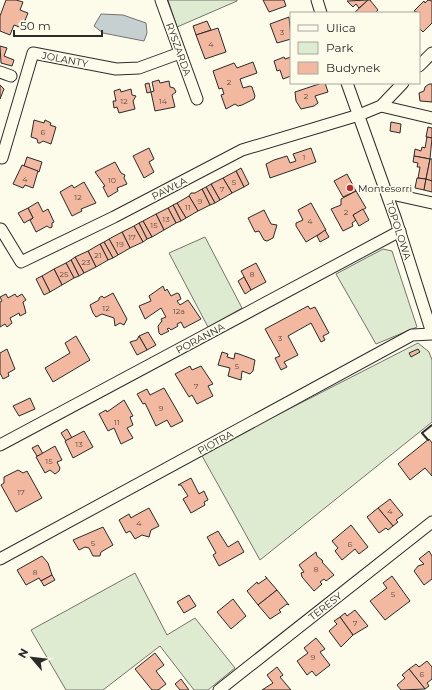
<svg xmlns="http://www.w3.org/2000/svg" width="432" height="690" font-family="Montserrat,sans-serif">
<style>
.green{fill:#deebd1;stroke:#74746e}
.water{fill:#c7d0d0;stroke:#74746e}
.building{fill:#f2b8a0;stroke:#2b2b2b}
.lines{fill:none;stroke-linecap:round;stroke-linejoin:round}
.street-casing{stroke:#2b2b2b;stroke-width:13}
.street{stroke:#fdfbea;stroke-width:11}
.wall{stroke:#2b2b2b;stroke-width:2}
.poi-dot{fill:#c62828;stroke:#fdfbea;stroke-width:1.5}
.labels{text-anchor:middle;stroke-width:3;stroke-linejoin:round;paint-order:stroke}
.number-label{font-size:8px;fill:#5d4e48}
.street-label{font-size:10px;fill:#2b2b2b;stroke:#fdfbea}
.poi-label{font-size:10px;fill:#2b2b2b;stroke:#fdfbea;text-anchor:start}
</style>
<rect width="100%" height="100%" fill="#fdfbea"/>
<!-- green -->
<g class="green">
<path d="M168,0H237V1L177,27Z"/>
<path d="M205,237L242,308L208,327L169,253Z"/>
<path d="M383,249L392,251L417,327L376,344L336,274Z"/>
<path d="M418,343L429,352L432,360V422L260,560L201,454Z"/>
<path d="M135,573L167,635L195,618L235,668L208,690H194L160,646L103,690H66L31,630Z"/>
</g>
<!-- water -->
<path class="water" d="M101,14L123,15L146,23L147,33L144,41L103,33L94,26Z"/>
<!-- building -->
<g class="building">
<path d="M6,0H16L23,2L20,10L28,13L22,28L14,25L10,35L0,31V16Z"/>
<path d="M263,0H284L286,6L269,12Z"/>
<path d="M368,0H370L378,10L375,13H354Z"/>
<path d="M368,0L359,8L356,4L353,7L347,1Z"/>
<path d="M428,0L432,1V23L423,32L419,28V13L414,11L424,1L425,3Z"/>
<path d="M289,17L291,39L277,43L270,24Z"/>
<path d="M207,21L211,30L196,35L193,26Z"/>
<path d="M218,28L226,52L205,59L196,35Z"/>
<path d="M0,46L7,48L4,56L14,60L12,66L1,63Z"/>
<path d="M284,57L285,59L291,57V76L283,79L280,70L277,71L274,61Z"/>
<path d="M253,62L257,73L240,79L243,88L250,86L252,87L255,96L254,99L242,105L238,106L235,104L226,109L221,95L224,94L222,88L219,89L213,71L234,63L237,68Z"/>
<path d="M159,80L160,83L169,81L170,87L174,88L176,92L172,95L175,107L155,111L151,92L154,91L152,82Z"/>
<path d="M149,83L151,92L147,93L145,84Z"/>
<path d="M322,83H325L328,92L315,96L318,103L314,106L301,109L296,101L295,92Z"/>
<path d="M429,84H432V102L420,101L419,93L424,91L425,87Z"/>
<path d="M0,85L4,89L0,99Z"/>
<path d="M120,89L121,92L131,89L132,95L136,96L133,101L135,109L119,113L117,107L114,108L113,101H116L114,91Z"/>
<path d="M34,120L44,123L45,120L51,123L50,125L56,127L51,144L43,141L40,143H38L37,139L31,137Z"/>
<path d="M391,122L401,124L400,133L390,131Z"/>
<path d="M428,127L432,128V138L426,137Z"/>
<path d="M427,137L432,138L430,159L414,156L415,149L421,151L422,147L425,148Z"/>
<path d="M149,148L154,159L149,162L154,172L144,178L133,156Z"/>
<path d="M311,148L316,162L270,178L266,164L274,160L287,156L290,163L296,161L293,154Z"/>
<path d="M414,156L430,159L426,179L418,178L420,167H417L418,163L413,162Z"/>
<path d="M27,157L42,162L39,172L24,166Z"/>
<path d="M430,159H432V181L426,179Z"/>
<path d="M115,162L121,173L125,175L124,178L127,184L117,188L118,191L108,197L103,187L105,186L95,172Z"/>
<path d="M22,165L38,171L33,188L25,185L23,188L13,184Z"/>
<path d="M241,168L249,184L244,187L236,171Z"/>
<path d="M236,171L244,187L232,193L223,178Z"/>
<path d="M347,174L356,191L343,197L334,181Z"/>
<path d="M223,178L232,193L220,200L211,184Z"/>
<path d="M417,178L426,179L424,190L415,188Z"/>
<path d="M426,179L432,181V192L424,190Z"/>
<path d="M84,182L96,203L81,209L82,211L72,216L60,192L72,185L74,188Z"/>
<path d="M211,184L220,200L215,203L206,187Z"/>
<path d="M206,187L215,203L210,205L202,189Z"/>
<path d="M202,189L210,205L198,211L189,196L191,193H195Z"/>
<path d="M356,191L366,208L353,215L356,220L352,223L353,226L343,231L331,209L341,205V199Z"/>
<path d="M189,196L198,211L186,218L177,203Z"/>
<path d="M38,202L43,212L48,209L54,222L52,223V227L50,228L47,226L36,232L30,220L33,218L28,208Z"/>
<path d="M177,203L186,218L181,221L173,205Z"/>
<path d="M311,203L326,230L306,242L296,226V223L303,220L298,210Z"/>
<path d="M173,205L181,221L176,223L168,208Z"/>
<path d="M28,208L33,218L24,223L18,213Z"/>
<path d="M168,208L176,223L164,230L156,214Z"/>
<path d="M363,209L369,220L359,226L353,215Z"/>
<path d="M264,210L271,224L277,225L273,238L267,241L264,240L259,231L255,232L248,218Z"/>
<path d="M156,214L164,230L152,237L143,221Z"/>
<path d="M143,221L152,237L147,239L139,223Z"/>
<path d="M139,223L147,239L143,242L134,226Z"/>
<path d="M134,226L143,242L130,248L122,232Z"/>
<path d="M325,230L329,237L320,242L317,236Z"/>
<path d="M122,232L130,248L118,255L109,239Z"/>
<path d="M109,239L118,255L113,258L104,242Z"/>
<path d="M104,242L113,258L108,260L100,244Z"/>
<path d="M100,244L108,260L96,267L88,251Z"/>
<path d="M88,251L96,267L84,273L75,257Z"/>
<path d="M75,257L84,273L79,276L71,260Z"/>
<path d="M71,260L79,276L74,278L66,263Z"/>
<path d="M66,263L74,278L62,285L54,269Z"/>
<path d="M256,263L266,282L251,290L241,271Z"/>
<path d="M54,269L62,285L50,292L42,276Z"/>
<path d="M42,276L50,292L44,295L36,279Z"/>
<path d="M244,277L251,290L245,294L238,281Z"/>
<path d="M163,286L165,291L167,289L171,296L177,293L179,294L181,299L177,301L180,305L188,300L201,319L184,328L181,322L177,324L178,326L171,330L169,328L167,329L169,331L161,335L159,333L158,326L162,321L161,319L166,317L161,308L145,319L139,306L151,301L149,296Z"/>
<path d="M113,293L127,319L124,325L120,323L115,326L114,318L102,314L96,317L93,313L90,305L99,300V298L102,296L104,298Z"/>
<path d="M6,294L8,298L15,294L17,297L22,294L26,300L23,302L26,313L20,316L19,313L10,318L12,323L7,327L5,324L0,327V302L2,301L0,297Z"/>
<path d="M308,306L310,309L315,307L329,333L323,336L325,340L321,342L311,323L288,336L298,355L284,362L287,367L281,370L275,358L280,356L265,329Z"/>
<path d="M148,332L156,345L147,350L139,336Z"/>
<path d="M76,336L90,360L53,382L45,368L70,353L65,343Z"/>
<path d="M139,336L147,350L137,355L130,342L137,340Z"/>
<path d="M7,349L15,369L8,373L9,376L3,379L0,373V353Z"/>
<path d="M418,349L420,352L411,357L409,353Z"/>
<path d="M222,352L228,354L227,357L234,359L235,353L239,354L255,360L253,371L250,374L242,371L241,380L228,376L230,368L218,365Z"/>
<path d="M190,366L192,370L201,366L213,384L208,386L213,396L197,404L192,395L189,397L175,374Z"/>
<path d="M164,388L183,421L171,427L167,420L156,426L145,403L143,404L137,394L147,389L150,395Z"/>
<path d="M30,398L35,409L19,416L13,406Z"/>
<path d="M124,400L133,416L130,417L133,425L127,428L133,438L121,444L114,428L108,431L99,414L106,410L107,412Z"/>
<path d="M67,429L72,438L66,441L61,433Z"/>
<path d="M84,431L93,447L73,458L65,441Z"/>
<path d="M429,439L432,443V476L425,468L410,480L398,464Z"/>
<path d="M38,445L43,454L37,456L32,448Z"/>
<path d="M55,446L62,460L57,462L60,468L59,471L55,474L50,470L45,473L36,457Z"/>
<path d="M18,470L23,473L27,471L42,498L16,512L1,485L4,483V477Z"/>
<path d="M191,478L199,494L204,491L208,500L204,502L205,505L191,513L183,499L188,496L181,485H178Z"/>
<path d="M390,499L403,515L396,520L398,522L393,526L378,508Z"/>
<path d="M149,508L159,526L151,530L149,537L142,535L135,539L130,531L126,533L119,520L129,514L131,518L134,516Z"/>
<path d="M378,508L393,526L388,530L386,528L379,533L367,517Z"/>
<path d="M351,525L368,547L359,554L355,549L342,560L335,551L338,548L332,541Z"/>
<path d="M103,527L113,545L101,552L100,556H93L89,548L85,547L79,550L73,540Z"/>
<path d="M218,531L228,547L238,541L244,552L219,566L213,555L216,553L207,537Z"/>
<path d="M429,551L432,556V579L424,585L414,571L418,566L424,564L419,559Z"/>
<path d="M316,552L317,556L323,561L322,562L334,575L326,581L324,579L320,582L322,584L314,591L302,577L301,573L304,572L299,565Z"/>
<path d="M42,556L48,563L52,575L41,581L39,578L26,585L17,570Z"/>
<path d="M52,575L55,580L44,586L41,581Z"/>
<path d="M265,576L277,590L258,605L247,591L257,582L258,584L267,578Z"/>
<path d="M392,576L410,601L385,620L370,601L387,588L383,583Z"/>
<path d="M277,590L289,605L287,604L279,610L281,612L270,619L258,605Z"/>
<path d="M189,595L196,606L184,613L177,602Z"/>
<path d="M233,599L246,616L231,629L217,612Z"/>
<path d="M355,610L368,626L353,635L340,617L345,613L347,616Z"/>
<path d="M340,617L353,635L341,647L329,631L337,624L334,621Z"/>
<path d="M316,638L325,649L320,652L330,665L316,676L312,671L307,675L297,661L308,653L304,648Z"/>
<path d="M155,653L164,665L156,671L166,684L158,690H152L135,669Z"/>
<path d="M427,661L432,667V679L427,683L429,686L425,689L409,669L416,664L419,667Z"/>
<path d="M277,667L283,675L280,677L291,690H262L273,683L267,675Z"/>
<path d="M409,669L425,689L401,690L397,685L405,678L402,675Z"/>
<path d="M181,679L189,690H180L175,684Z"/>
</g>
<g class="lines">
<!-- street casing -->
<g class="street-casing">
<g id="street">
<path d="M161,0L197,99"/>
<path d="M317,0L321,13"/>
<path d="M419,66L432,53"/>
<path d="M0,72L11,76"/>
<path d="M347,83L396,220L432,333"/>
<path d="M381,106L432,118"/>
<path d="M2,158L33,53L116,69L139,68L180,53"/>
<path d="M387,193L432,203"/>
<path d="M1,229L21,262L114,217L242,150L359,115L381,106L403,83"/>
<path d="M0,445L400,231"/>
<path d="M0,559L412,335L432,334"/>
<path d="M219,690L432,522"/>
</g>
</g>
<!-- street -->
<use href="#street" class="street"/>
<!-- wall -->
<path class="wall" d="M428,440L422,433L432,425"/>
</g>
<!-- markers -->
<circle class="poi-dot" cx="350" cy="188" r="4"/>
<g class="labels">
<!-- number labels -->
<g class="number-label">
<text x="282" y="35">3</text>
<text x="211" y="47">4</text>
<text x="229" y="85">2</text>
<text x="306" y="99">2</text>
<text x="124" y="104">12</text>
<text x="163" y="104">14</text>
<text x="43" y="135">6</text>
<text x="304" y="160">1</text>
<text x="25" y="182">4</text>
<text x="112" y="183">10</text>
<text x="234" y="185">5</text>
<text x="222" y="192">7</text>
<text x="78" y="200">12</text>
<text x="200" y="204">9</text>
<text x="188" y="210">11</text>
<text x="346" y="215">2</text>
<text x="166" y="222">13</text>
<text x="310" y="224">4</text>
<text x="154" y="228">15</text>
<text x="132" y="240">17</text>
<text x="120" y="247">19</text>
<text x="98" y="258">21</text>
<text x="86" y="265">23</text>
<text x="64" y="277">25</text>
<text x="252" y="277">8</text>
<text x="106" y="311">12</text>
<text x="179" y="314">12a</text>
<text x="280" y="341">3</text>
<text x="237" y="369">5</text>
<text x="196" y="389">7</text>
<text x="161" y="411">9</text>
<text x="117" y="425">11</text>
<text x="79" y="447">13</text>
<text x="49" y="464">15</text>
<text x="21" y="495">17</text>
<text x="390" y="514">4</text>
<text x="139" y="526">4</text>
<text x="93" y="546">5</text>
<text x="350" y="547">6</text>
<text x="316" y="572">8</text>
<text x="35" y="575">8</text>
<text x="393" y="597">5</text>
<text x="355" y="626">7</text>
<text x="313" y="660">9</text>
<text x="422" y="677">6</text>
</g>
<!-- street labels -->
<g class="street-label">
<text transform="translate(179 49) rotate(70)" y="4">RYSZARDA</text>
<text transform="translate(65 59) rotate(11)" y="4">JOLANTY</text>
<text transform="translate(169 188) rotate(-27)" y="4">PAWŁA</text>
<text transform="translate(399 230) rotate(72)" y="4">TOPOLOWA</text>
<text transform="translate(200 338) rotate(-28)" y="4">PORANNA</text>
<text transform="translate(215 442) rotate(-29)" y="4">PIOTRA</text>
<text transform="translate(325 606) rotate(-38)" y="4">TERESY</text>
</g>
<!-- poi labels -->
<g class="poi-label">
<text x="358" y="192">Montesorri</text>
</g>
</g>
<!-- legend -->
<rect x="290" y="12" width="130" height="72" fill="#fdfbea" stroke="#a9a89e"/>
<rect x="298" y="25" width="20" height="6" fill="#fdfbea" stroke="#a9a89e"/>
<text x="326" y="32" font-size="12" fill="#2b2b2b">Ulica</text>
<rect x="298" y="42" width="20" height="12" fill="#deebd1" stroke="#a9a89e"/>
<text x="326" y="52" font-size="12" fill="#2b2b2b">Park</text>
<rect x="298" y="62" width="20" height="12" fill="#f2b8a0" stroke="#a9a89e"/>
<text x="326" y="72" font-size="12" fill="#2b2b2b">Budynek</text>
<!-- north arrow -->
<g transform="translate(32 658) rotate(298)" stroke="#fdfbea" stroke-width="3" paint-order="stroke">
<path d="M0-3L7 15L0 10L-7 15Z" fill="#2b2b2b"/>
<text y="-6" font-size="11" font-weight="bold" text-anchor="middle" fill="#2b2b2b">N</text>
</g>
<!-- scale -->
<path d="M14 30v6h88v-6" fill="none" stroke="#2b2b2b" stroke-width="2"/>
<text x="20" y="30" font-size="12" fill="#2b2b2b" stroke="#fdfbea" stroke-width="3" paint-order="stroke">50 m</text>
</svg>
